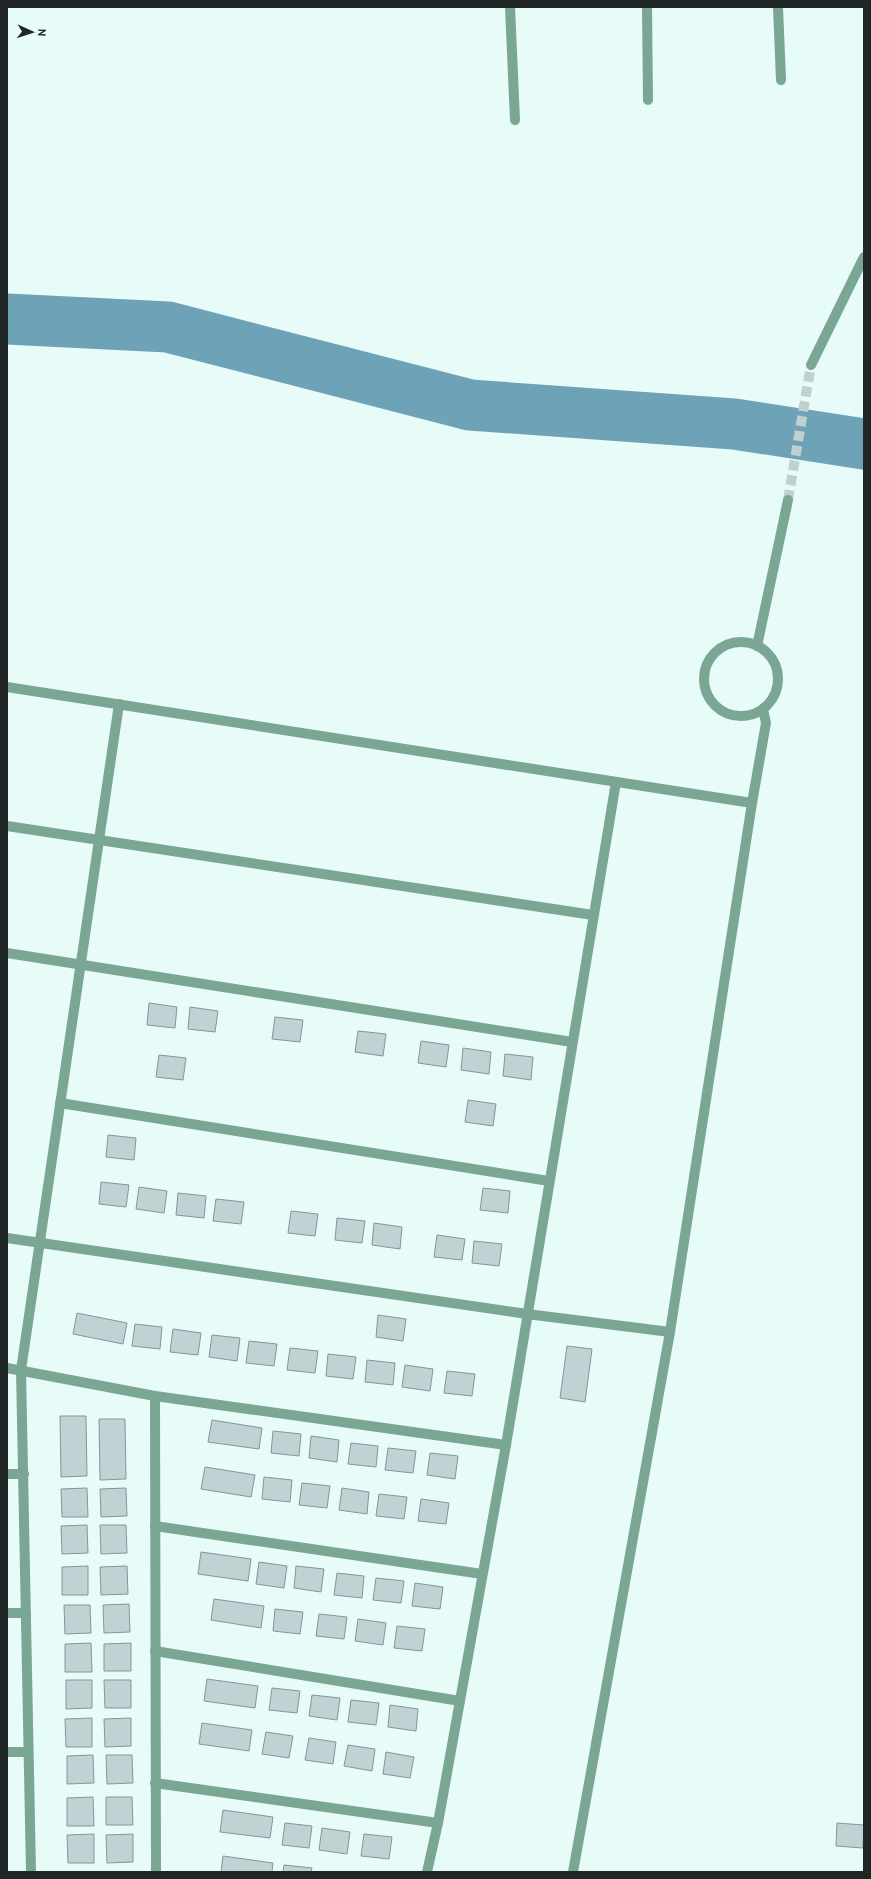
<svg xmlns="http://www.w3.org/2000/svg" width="871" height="1879" font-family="'PT Sans',sans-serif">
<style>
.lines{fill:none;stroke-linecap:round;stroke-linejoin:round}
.river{stroke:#6da2b7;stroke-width:51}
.building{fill:#bfd2d4;stroke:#849698}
.street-tunnel{stroke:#bfd0ce;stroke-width:10;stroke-dasharray:10 5;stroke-linecap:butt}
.street{stroke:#7aa693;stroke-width:10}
</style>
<rect width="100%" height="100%" fill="#e7fbf8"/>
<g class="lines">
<!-- river -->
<path class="river" d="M7,319L168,327L470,405L734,424L864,444"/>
</g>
<!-- building -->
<g class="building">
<path d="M149,1003L177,1007L175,1028L147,1025Z"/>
<path d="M190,1007L218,1011L215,1032L188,1029Z"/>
<path d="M275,1017L303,1020L300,1042L272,1039Z"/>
<path d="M358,1031L386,1034L383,1056L355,1052Z"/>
<path d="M421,1041L449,1045L446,1067L418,1063Z"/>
<path d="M463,1048L491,1052L489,1074L461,1070Z"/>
<path d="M505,1054L533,1057L531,1080L503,1076Z"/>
<path d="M159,1055L186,1058L183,1080L156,1077Z"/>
<path d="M468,1100L496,1104L493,1126L465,1122Z"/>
<path d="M108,1135L136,1138L134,1160L106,1157Z"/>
<path d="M101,1182L129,1185L126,1207L99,1204Z"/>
<path d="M139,1187L167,1191L164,1213L136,1209Z"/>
<path d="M483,1188L510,1191L508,1213L480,1210Z"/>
<path d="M178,1193L206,1196L204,1218L176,1215Z"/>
<path d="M216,1199L244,1202L241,1224L213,1221Z"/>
<path d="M291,1211L318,1214L315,1236L288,1233Z"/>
<path d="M337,1218L365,1221L362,1243L335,1240Z"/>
<path d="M374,1223L402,1227L400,1249L372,1245Z"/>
<path d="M437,1235L465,1239L462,1260L434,1257Z"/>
<path d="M474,1241L502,1244L499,1266L472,1263Z"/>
<path d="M77,1313L127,1323L123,1344L73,1334Z"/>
<path d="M378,1315L406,1319L403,1341L376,1337Z"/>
<path d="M135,1324L162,1327L160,1349L132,1346Z"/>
<path d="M173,1329L201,1333L198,1355L170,1352Z"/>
<path d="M212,1335L240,1338L237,1361L209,1357Z"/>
<path d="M249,1341L277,1344L274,1366L246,1363Z"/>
<path d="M567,1346L592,1349L585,1402L560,1398Z"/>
<path d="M290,1348L318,1351L315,1373L287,1370Z"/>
<path d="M328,1354L356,1357L353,1379L326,1376Z"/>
<path d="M367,1360L395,1363L393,1385L365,1382Z"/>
<path d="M405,1365L433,1369L430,1391L402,1387Z"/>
<path d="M447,1371L475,1374L472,1396L444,1393Z"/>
<path d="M60,1416H86L87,1476L61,1477Z"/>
<path d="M99,1419H125L126,1479L100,1480Z"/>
<path d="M212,1420L262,1428L259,1449L208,1442Z"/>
<path d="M273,1431L301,1434L299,1456L271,1453Z"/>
<path d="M311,1436L339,1440L337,1462L309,1458Z"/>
<path d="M351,1443L378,1446L376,1467L348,1464Z"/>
<path d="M388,1448L416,1451L413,1473L385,1470Z"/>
<path d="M430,1453L458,1456L455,1479L427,1475Z"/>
<path d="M205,1467L255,1475L251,1497L201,1489Z"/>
<path d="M264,1477L292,1480L290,1502L262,1499Z"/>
<path d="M302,1483L330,1486L327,1508L299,1505Z"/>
<path d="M87,1488L88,1517H62L61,1489Z"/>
<path d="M126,1488L127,1516L101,1517L100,1489Z"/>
<path d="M342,1488L369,1492L367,1514L339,1510Z"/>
<path d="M379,1494L407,1497L404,1519L376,1516Z"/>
<path d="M421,1499L449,1503L446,1524L418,1521Z"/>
<path d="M87,1525L88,1553L62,1554L61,1526Z"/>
<path d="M100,1525H126L127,1553L101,1554Z"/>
<path d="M201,1552L251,1559L248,1581L198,1574Z"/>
<path d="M259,1562L287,1566L284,1588L256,1584Z"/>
<path d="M88,1566V1595H62V1567Z"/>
<path d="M127,1566L128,1594L101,1595L100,1567Z"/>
<path d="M296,1566L324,1569L321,1592L294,1588Z"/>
<path d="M337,1573L364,1576L362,1598L334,1595Z"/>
<path d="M376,1578L404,1581L401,1603L373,1600Z"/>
<path d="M415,1583L443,1587L440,1609L412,1606Z"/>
<path d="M214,1599L264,1606L261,1628L211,1620Z"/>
<path d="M129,1604L130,1632L104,1633L103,1605Z"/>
<path d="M64,1605H90L91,1633L65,1634Z"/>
<path d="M275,1609L303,1612L300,1634L273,1631Z"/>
<path d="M319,1614L347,1617L344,1639L316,1636Z"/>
<path d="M358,1619L386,1623L383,1645L355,1641Z"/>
<path d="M397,1626L425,1629L422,1651L394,1648Z"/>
<path d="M91,1643L92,1672H65V1644Z"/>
<path d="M131,1643V1671H104V1644Z"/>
<path d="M207,1679L258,1686L255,1708L204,1701Z"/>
<path d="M66,1680H92V1708L66,1709Z"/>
<path d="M104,1680H131V1708H105Z"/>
<path d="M272,1688L300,1691L297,1713L269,1710Z"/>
<path d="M312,1695L340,1698L337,1720L309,1716Z"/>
<path d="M351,1700L379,1703L376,1725L348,1722Z"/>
<path d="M390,1705L418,1709L416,1731L388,1727Z"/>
<path d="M92,1718V1747H66L65,1719Z"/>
<path d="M131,1718V1746L105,1747L104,1719Z"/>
<path d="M202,1723L252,1730L249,1751L199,1744Z"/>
<path d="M266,1732L293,1736L289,1758L262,1754Z"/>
<path d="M309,1738L336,1742L333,1764L305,1760Z"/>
<path d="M348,1745L375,1749L372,1771L344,1766Z"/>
<path d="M386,1752L414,1757L410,1778L383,1774Z"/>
<path d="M93,1755L94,1783L67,1784V1756Z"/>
<path d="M106,1755H132L133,1783L107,1784Z"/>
<path d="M93,1797L94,1826H67V1798Z"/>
<path d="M106,1797H132L133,1825H106Z"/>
<path d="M223,1810L273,1817L270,1838L220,1832Z"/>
<path d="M285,1823L312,1826L309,1848L282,1845Z"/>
<path d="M837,1823L864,1825L863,1848L836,1846Z"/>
<path d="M322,1828L350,1832L347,1854L319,1850Z"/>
<path d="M94,1834V1863H68L67,1835Z"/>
<path d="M133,1834V1862L107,1863L106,1835Z"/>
<path d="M364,1834L392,1837L389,1859L361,1856Z"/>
<path d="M223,1856L273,1863L272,1872H221Z"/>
<path d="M284,1865L312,1868L311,1872H283Z"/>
</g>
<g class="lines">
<!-- street-tunnel -->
<path class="street-tunnel" d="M788,500L811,365"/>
<!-- street -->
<g class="street">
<path d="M510,7L515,120"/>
<path d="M647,7L648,100"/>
<path d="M778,7L781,80"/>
<path d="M811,365L864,257"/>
<circle cx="741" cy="679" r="37"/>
<path d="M757,646L788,500"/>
<path d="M7,687L752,803"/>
<path d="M7,826L593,915"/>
<path d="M7,953L572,1042"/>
<path d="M60,1103L549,1181"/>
<path d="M7,1238L527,1314L670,1332"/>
<path d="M7,1368L155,1396L506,1445"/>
<path d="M155,1396L156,1872"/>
<path d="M7,1474H24"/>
<path d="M155,1526L482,1574"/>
<path d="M7,1613H26"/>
<path d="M155,1651L460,1701"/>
<path d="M7,1752H28"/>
<path d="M155,1783L438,1823"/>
<path d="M31,1872L21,1370L119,704"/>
<path d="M427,1872L438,1823L506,1445L616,782"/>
<path d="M573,1872L670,1332L752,803L766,723L763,709"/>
</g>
</g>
<!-- border -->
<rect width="871" height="1879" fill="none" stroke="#1f2625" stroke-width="16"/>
<!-- north arrow -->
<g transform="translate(32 32) rotate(93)" stroke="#e7fbf8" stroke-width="3" paint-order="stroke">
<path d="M0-3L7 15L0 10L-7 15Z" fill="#1f2625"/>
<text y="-6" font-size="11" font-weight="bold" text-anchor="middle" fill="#1f2625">N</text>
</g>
</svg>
